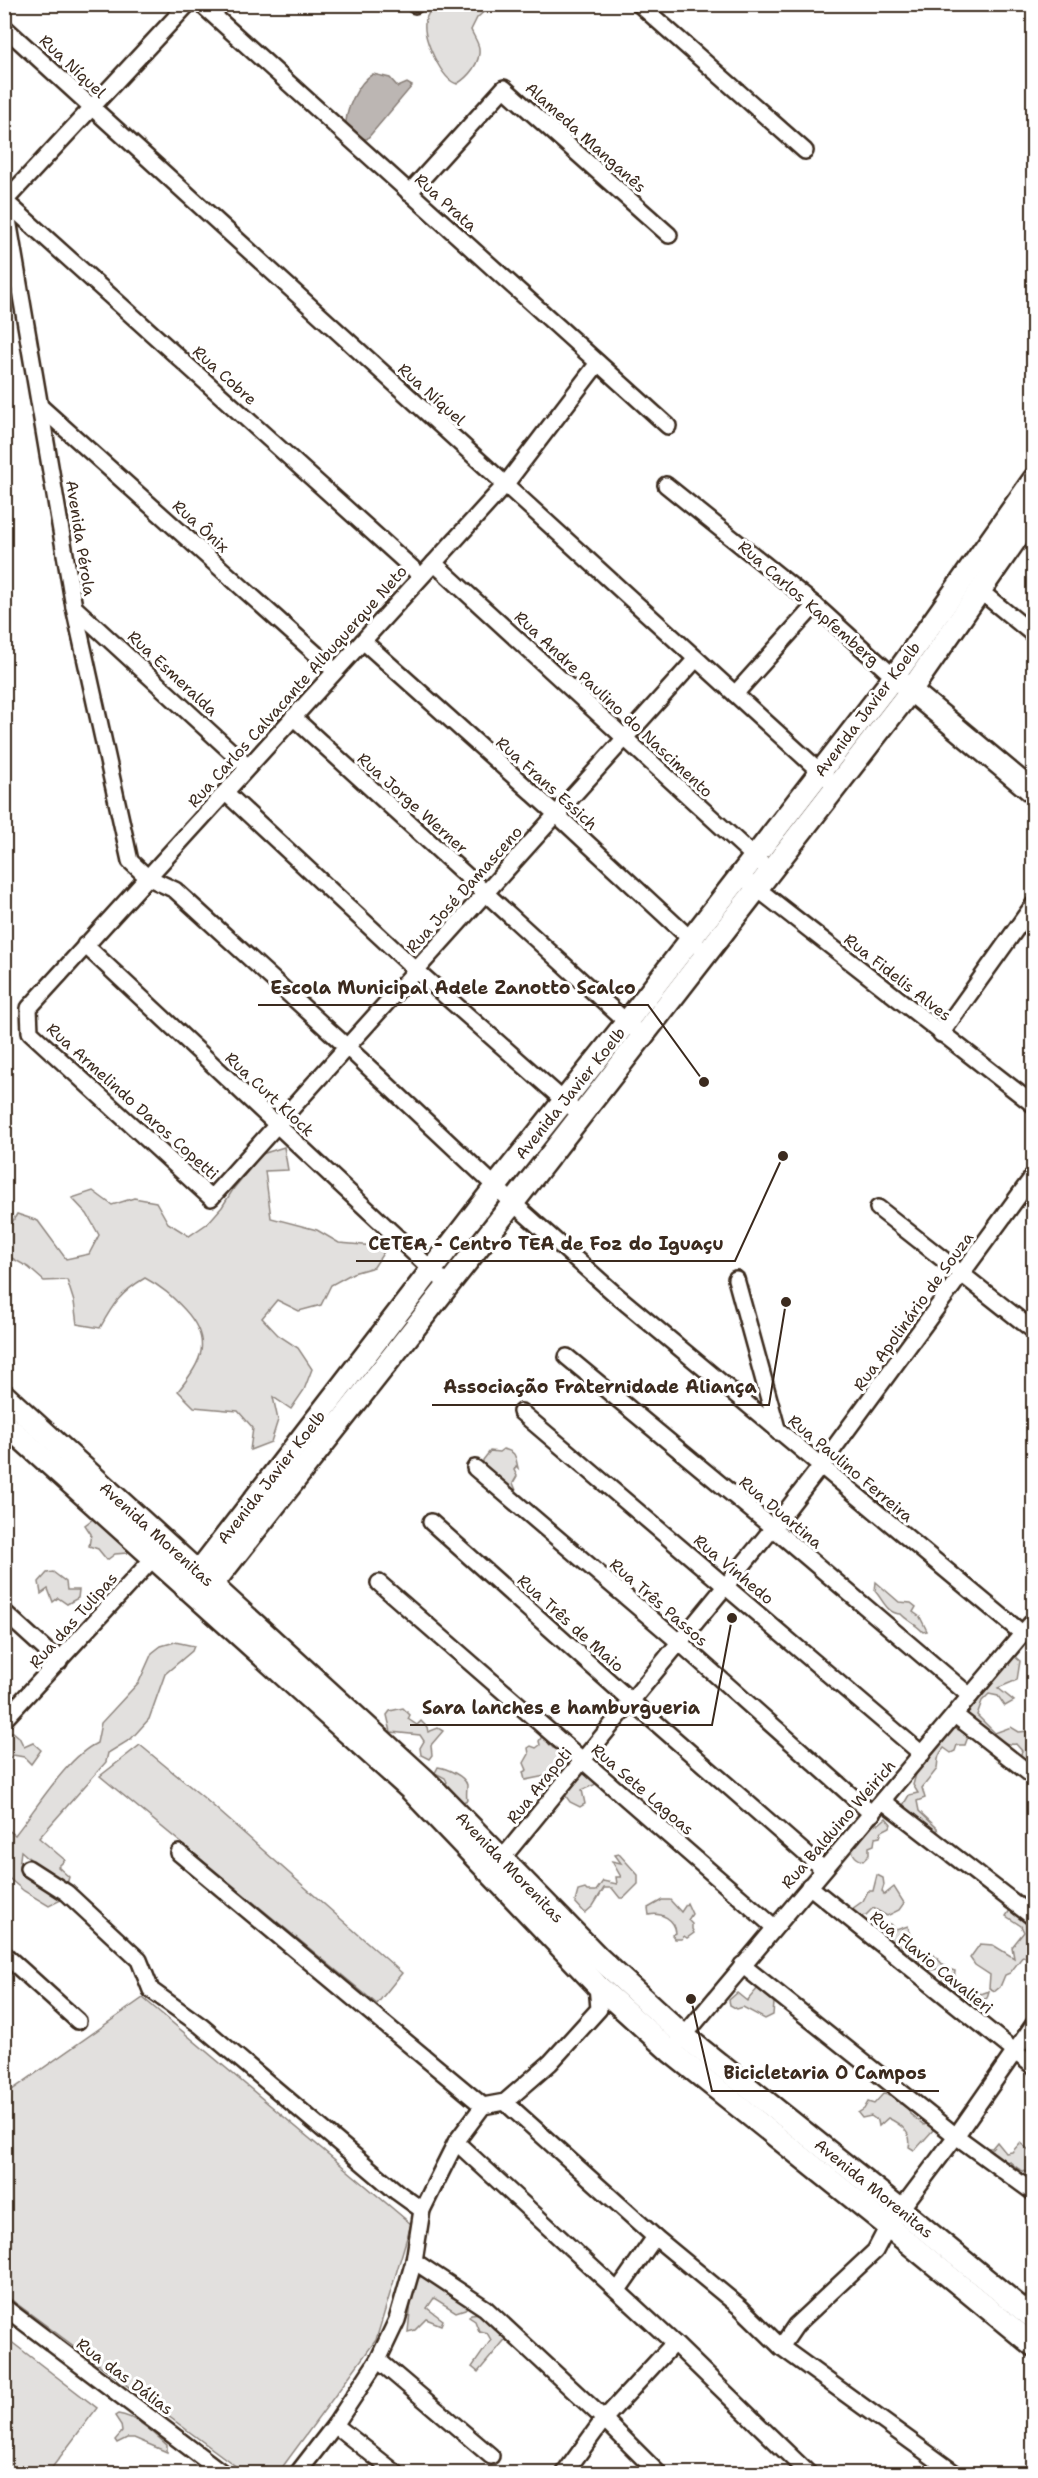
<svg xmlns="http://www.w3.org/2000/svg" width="1038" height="2478" font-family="'Shantell Sans',sans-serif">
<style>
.green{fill:#e2e0de;stroke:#8e857e;stroke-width:1.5}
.water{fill:#bcb6b3;stroke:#887e77;stroke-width:1.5}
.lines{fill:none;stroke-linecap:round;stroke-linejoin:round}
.stream{stroke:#887e77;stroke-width:4.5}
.street-casing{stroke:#3b2a1e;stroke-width:20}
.secondary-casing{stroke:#3b2a1e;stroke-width:26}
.street{stroke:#fff;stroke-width:15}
.secondary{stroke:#fff;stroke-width:21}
.labels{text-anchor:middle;stroke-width:6;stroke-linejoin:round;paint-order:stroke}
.street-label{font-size:16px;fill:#3b2a1e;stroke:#fff}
.leader{fill:none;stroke:#3b2a1e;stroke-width:2}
.callout-dot{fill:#3b2a1e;stroke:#fff;stroke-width:2}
.callout-label{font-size:18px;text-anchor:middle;font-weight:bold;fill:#3b2a1e;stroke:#fff;stroke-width:6;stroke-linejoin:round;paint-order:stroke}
</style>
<rect width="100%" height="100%" fill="#fff"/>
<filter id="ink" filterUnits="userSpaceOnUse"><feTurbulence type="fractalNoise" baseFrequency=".0167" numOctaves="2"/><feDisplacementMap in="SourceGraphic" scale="12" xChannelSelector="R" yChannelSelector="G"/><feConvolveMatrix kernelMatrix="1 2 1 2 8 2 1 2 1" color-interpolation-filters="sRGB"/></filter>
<g filter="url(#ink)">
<!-- green -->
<g class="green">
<path d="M441,4L491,5L477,18L471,30C473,35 478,42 479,48C481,63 468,77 457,84C442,80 423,39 425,23C425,18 430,11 433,6Z"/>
<path d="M284,1147L288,1170L265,1171L271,1218L317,1230L339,1243L387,1247L374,1267L353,1273L331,1285L321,1305L299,1311L277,1300L262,1318L278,1335L298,1348L312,1369L304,1390L291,1409L273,1397L278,1420L271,1442L250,1450L253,1428L238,1411L194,1407L178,1391C202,1362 213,1341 185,1310C172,1296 162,1287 145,1278C121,1292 113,1304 100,1328L77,1324L74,1302L67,1280L44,1281L28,1267L8,1256L5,1234L17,1214L38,1221L66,1259L89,1254L99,1235L87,1214L72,1198L93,1191L112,1205L134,1198L156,1202L168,1223L189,1236L208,1223L222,1207L234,1188L262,1154Z"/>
<path d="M503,1449C516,1452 515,1455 518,1468L516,1466L514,1470L517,1476L513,1483L518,1495L483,1470V1460L490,1451L499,1452Z"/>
<path d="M93,1519L131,1545L127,1553L115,1554L107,1560L98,1549L89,1546L91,1534L85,1525Z"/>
<path d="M53,1572L66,1582L67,1590H79L78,1598L67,1604L58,1598L53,1602L48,1589L41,1594L39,1582L47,1573Z"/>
<path d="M876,1582L899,1602L911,1603L916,1607L913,1612L920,1617L927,1631L923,1632C916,1624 906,1620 901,1614C887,1614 883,1600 875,1591Z"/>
<path d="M175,1642L194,1646L192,1651L165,1674L149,1719L131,1739L108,1753L106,1762L39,1838L65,1860L58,1867L69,1877L67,1884L48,1875L21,1851L19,1867L65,1898L49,1906L24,1891L5,1875L4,1827L15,1835C36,1809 67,1757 97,1743L101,1723L139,1682L152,1653L161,1646Z"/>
<path d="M1014,1656L1020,1661L1017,1680L998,1688L1014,1701L1005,1706L998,1696L989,1694L982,1701L977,1715L995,1733L1011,1727L1019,1732L1029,1731L1032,1735L1028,1739L1033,1747V1767L1023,1763L1020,1757L1022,1751L1016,1744C999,1747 967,1724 965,1707Z"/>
<path d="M403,1708L410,1715L408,1719L417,1725L421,1721L427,1727L428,1732L438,1728L443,1731L431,1745L432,1755L429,1759L421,1755L420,1748L424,1741L420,1735L391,1732L387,1715L390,1711Z"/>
<path d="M947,1726C955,1730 961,1729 969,1734L965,1745H957L955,1751L951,1753L944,1748C937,1756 938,1760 937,1769L922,1788L925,1798L917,1801L919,1811L937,1828L938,1833L931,1832L902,1807L909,1795L918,1793L913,1785L917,1770Z"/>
<path d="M5,1732H13L19,1737L24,1747L33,1743L41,1750L31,1764L24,1757L13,1755L5,1763L7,1770L5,1778Z"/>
<path d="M542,1736H548L549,1744L553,1748L557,1749L561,1745L567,1754L556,1760L557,1766L551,1781H549L545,1776L525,1780L523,1772L527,1770L524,1763L529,1754L528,1748L531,1746L536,1748L540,1745L539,1741Z"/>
<path d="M140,1745L203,1797L402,1973L377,2004L100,1776Z"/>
<path d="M577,1759L599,1779L594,1785L582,1790L585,1804L580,1807L570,1802L565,1795L561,1798L565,1772L571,1761Z"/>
<path d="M438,1767C446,1768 465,1776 467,1785C467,1788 466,1796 467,1800L458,1805L441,1788L447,1782L445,1778L435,1773Z"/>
<path d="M886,1818L891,1824L890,1827L882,1831L880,1837L875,1838L874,1845L869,1847V1855L863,1861C853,1858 852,1852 851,1843L869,1824H879Z"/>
<path d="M619,1854L638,1875V1884L624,1898H620L612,1888H604L593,1906L585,1913L575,1902L578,1891L585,1889L587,1891H596L603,1881L617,1884L616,1877H621L612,1861L621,1863L615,1855Z"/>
<path d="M877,1875L883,1878L884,1885L882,1891L884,1895L894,1887L904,1903L899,1910L887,1916L873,1908L866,1915L855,1917L849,1911L863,1901L868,1891H873Z"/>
<path d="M662,1900H670L681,1912L687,1903L692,1914L688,1920L692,1924V1929L694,1933L687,1938L684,1936L682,1939H675L672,1935L676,1933C675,1919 661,1912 649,1915L648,1908Z"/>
<path d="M1015,1909L1033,1921V1964L1023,1956L1010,1973L1005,1975L1000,1987L995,1991L989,1988L990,1975L975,1965L970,1958L980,1944L993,1945L1014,1958L1012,1947L1024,1932L1021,1926L1006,1916L1010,1910Z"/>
<path d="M887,1924H891L896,1930L908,1926L910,1935L901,1946L908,1955L919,1960H910L882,1942L883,1935L878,1931Z"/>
<path d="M934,1955L946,1968L955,1971C953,1981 958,1986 965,1992L973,1988L981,1994L989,1991L987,1998L971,2007C961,2000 942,1985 942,1973L937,1969L926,1971L919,1963L922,1960L928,1961Z"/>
<path d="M758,1988L763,1989L774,2003L773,2015L765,2019L743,2007L737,2009L730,2005L729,2000L737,1993L747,2001Z"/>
<path d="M143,1998L411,2224L376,2340L278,2473H245L5,2295V2095Z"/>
<path d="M883,2094L895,2096L900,2104H903L909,2109L910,2114L924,2125L929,2123L934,2129L917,2148L914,2150L909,2147C913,2134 901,2124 888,2118L879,2126L878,2121L871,2116L862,2118L858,2113L864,2109L868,2102L874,2104Z"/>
<path d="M977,2141L987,2148H992L997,2142L1006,2153L1012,2152L1020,2143L1033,2153V2171C1024,2175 1016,2167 1009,2161L1002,2165L994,2159L992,2151L988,2152L974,2144Z"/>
<path d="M423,2276L435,2279L470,2304L465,2309L456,2312L434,2298L427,2308L443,2320L441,2325L426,2319L415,2330L408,2332L413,2281Z"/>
<path d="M483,2313L508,2336L478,2372L472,2367L491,2340L487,2333L479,2331L475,2321L469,2317L471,2314Z"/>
<path d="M5,2337L97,2408L48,2473H5Z"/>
<path d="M118,2414C136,2416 154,2433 167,2445V2452L134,2438H127L117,2443L115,2440L122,2432L121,2425L115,2416Z"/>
</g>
<!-- water -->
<path class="water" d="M373,74L390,78L398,87L407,83L412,86L367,139L361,138L346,129C344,112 358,82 373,74Z"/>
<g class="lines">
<!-- stream -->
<path class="stream" d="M4,772V788"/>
<!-- street casing -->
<g class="street-casing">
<g id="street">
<path d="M201,4L668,426"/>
<path d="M415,4V5"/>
<path d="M639,4L805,151"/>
<path d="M4,27L827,778"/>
<path d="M409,193L504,88L669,235"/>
<path d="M4,196L74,607L130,861L147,877L175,890L347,1047L513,1203L615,1294L1023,1634"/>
<path d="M5,201L421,576"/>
<path d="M4,202L188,4"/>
<path d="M598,363L505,485L29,1008L30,1032L211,1198L696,659"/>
<path d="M42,408L335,671"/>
<path d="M666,485L815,605L894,677"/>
<path d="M434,563L761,863"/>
<path d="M979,590L1034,635"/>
<path d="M74,607L248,767"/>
<path d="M363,641L556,814L697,945"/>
<path d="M735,694L815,605"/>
<path d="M293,717L633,1028"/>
<path d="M225,792L416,970L571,1107"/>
<path d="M750,883L1034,1105"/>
<path d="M85,945L448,1285"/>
<path d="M941,1034L1034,904"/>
<path d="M878,1208L1034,1331"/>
<path d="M736,1279L778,1432"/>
<path d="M567,1357L773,1528L970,1696"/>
<path d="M521,1412L922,1754"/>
<path d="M475,1468L680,1643L872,1814"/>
<path d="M431,1522L631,1701L823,1869"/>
<path d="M379,1583L774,1927"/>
<path d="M4,1612L59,1662"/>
<path d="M955,1715L1034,1777"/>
<path d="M4,1720L159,1552"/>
<path d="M883,1801L1034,1918"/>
<path d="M179,1853L483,2106"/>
<path d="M496,1866L773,1528L820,1467L1034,1175"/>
<path d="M28,1868L67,1893L139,1960L151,1990L201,2026L397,2192L422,2210"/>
<path d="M809,1886L1034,2067"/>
<path d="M4,1954L78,2021"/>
<path d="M742,1965L956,2136L1034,2193"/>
<path d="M678,2043L1034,1620"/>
<path d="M505,2102L655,2237L741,2308L781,2347L956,2474"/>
<path d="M456,2142L674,2343L809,2474"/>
<path d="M414,2261L485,2308L604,2419L659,2474"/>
<path d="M618,2290L655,2237"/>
<path d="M4,2307L224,2474"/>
<path d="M781,2347L796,2325L875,2251L888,2226L956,2136L1034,2024"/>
<path d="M378,2360L491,2456"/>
<path d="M335,2425L397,2474"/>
<path d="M297,2474L335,2425L378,2360L397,2320L414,2261L422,2210L456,2142L483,2106L505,2102L550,2063L599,2009L597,1985"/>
<path d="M564,2474L604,2419L674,2343"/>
</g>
</g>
<!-- secondary casing -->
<g class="secondary-casing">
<g id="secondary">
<path d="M901,682L1034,793"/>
<path d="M4,1395L425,1780L600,1959L684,2036L900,2209L1034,2319"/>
<path d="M4,1423L410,1789L597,1985L671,2052L888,2226L1034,2346"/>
<path d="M186,1588L496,1186L626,1023L894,677L1034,479"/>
<path d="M204,1595L513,1203L911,690L1034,513"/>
</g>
</g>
<!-- street -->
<use href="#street" class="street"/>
<!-- secondary -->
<use href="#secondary" class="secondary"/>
</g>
</g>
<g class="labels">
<!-- street labels -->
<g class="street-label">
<text transform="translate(73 66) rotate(43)" y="6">Rua Níquel</text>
<text transform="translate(586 137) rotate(42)" y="6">Alameda Manganês</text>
<text transform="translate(446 202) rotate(42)" y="6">Rua Prata</text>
<text transform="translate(225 375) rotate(42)" y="6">Rua Cobre</text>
<text transform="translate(432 394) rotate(42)" y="6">Rua Níquel</text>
<text transform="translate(201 526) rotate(42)" y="6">Rua Ônix</text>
<text transform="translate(81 538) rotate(81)" y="6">Avenida Pérola</text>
<text transform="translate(809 603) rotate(41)" y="6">Rua Carlos Kapfemberg</text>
<text transform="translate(173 673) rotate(43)" y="6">Rua Esmeralda</text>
<text transform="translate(297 686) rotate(-48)" y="6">Rua Carlos Calvacante Albuquerque Neto</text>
<text transform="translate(614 704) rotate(43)" y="6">Rua Andre Paulino do Nascimento</text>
<text transform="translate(867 709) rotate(-53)" y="6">Avenida Javier Koelb</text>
<text transform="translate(547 783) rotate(42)" y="6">Rua Frans Essich</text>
<text transform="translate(413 803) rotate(42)" y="6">Rua Jorge Werner</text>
<text transform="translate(464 889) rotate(-48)" y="6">Rua José Damasceno</text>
<text transform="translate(898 977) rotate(38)" y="6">Rua Fidelis Alves</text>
<text transform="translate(570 1093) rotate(-51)" y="6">Avenida Javier Koelb</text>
<text transform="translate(270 1094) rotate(43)" y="6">Rua Curt Klock</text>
<text transform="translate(133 1101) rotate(42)" y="6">Rua Armelindo Daros Copetti</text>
<text transform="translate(913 1311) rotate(-54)" y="6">Rua Apolinário de Souza</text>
<text transform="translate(851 1468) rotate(40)" y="6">Rua Paulino Ferreira</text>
<text transform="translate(271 1477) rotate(-52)" y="6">Avenida Javier Koelb</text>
<text transform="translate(781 1512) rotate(40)" y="6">Rua Duartina</text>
<text transform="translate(157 1534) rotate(42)" y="6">Avenida Morenitas</text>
<text transform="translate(734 1569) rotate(40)" y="6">Rua Vinhedo</text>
<text transform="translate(659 1602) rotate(41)" y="6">Rua Três Passos</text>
<text transform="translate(73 1620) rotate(-48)" y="6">Rua das Tulipas</text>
<text transform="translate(571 1623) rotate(42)" y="6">Rua Três de Maio</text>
<text transform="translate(539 1785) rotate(-51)" y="6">Rua Arapoti</text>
<text transform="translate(643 1789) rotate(41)" y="6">Rua Sete Lagoas</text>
<text transform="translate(838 1824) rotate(-49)" y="6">Rua Balduino Weirich</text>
<text transform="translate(510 1867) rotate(46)" y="6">Avenida Morenitas</text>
<text transform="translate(932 1962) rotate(39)" y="6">Rua Flavio Cavalieri</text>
<text transform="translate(874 2188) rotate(39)" y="6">Avenida Morenitas</text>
<text transform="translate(125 2376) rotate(37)" y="6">Rua das Dálias</text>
</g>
</g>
<!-- callouts -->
<path class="leader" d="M704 1082L648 1005H258M783 1156L735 1261H356M786 1302L769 1405H432M732 1618L712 1725H410M691 1999L712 2091H939"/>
<g class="callout-dot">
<circle cx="704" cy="1082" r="6"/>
<circle cx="783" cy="1156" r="6"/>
<circle cx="786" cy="1302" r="6"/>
<circle cx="732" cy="1618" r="6"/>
<circle cx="691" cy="1999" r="6"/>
</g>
<g class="callout-label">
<text x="453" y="994">Escola Municipal Adele Zanotto Scalco</text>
<text x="546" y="1250">CETEA - Centro TEA de Foz do Iguaçu</text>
<text x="600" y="1393">Associação Fraternidade Aliança</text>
<text x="561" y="1714">Sara lanches e hamburgueria</text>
<text x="825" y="2079">Bicicletaria O Campos</text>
</g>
<!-- margin -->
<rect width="1038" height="2478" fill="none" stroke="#fff" stroke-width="24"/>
<rect x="12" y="12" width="1014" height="2454" fill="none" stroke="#3b2a1e" stroke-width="2" filter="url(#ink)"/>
</svg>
